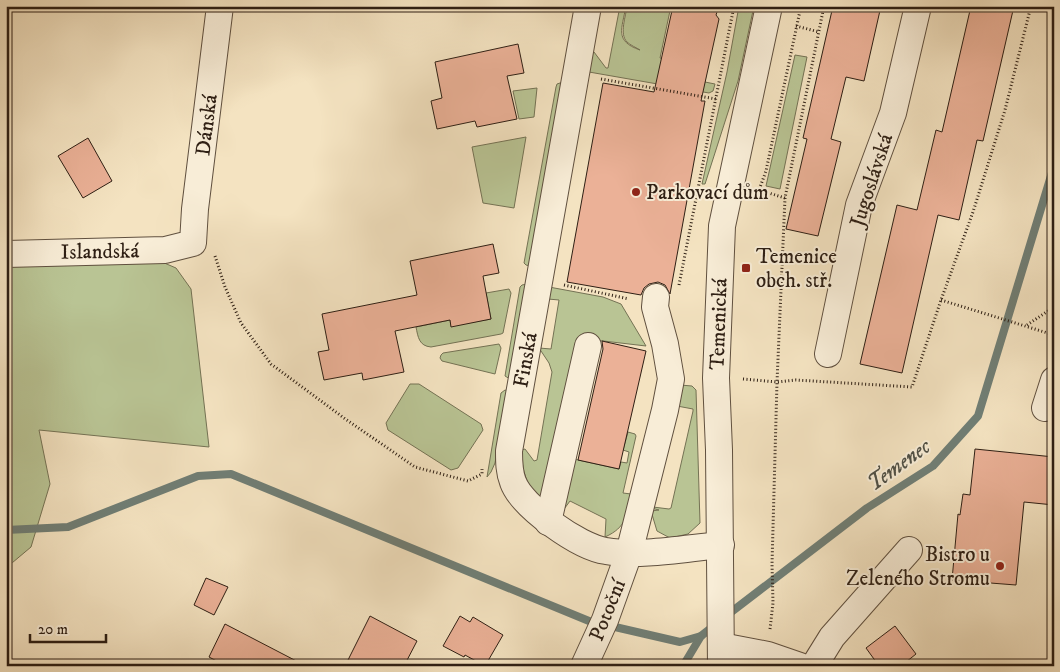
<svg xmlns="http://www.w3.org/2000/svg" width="1060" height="672" font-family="'IM FELL DW Pica',serif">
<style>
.green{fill:#b9c494;stroke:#747254}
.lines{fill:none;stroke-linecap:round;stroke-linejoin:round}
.stream{stroke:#707e75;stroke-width:8}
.building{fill:#ebb197;stroke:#2e1f14}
.minor-casing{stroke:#60503f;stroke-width:28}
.path{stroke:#2e1f14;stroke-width:3;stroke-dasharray:1 2.5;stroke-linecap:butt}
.minor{stroke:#f8edd7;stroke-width:26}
.poi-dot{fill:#8f2418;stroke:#f8edd7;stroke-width:2}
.labels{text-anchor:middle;stroke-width:4;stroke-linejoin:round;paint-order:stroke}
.street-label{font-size:21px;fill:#2e1f14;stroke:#f8edd7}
.poi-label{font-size:21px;fill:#2e1f14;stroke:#f8edd7;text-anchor:start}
.water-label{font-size:22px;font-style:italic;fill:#4f4f45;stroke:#f8edd7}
</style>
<rect width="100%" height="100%" fill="#f4e3c1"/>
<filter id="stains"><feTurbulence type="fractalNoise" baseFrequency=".004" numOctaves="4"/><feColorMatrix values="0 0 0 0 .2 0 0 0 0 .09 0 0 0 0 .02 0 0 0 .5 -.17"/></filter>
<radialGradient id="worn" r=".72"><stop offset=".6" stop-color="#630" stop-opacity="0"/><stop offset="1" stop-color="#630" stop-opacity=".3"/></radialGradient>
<!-- green -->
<g class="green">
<path d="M620,6H626C622,29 614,41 640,50C637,48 630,45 627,42C619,34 626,16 627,6H671L660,58L707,69L705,82L715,84L713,91L709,93L589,72L592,53L594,52L606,68H608Z"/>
<path d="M739,6H754L738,81L705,184H702L727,72Z"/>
<path d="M795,55L807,57L780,189L766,186Z"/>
<path d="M563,82L530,266L526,265L524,263L556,87L557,84Z"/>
<path d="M537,88L534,117L519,119L513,91Z"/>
<path d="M526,137L514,208L483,203L472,147Z"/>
<path d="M6,262H162L176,268L191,289L209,447L39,430L50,484L31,547L6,568Z"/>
<path d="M527,284L510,379L505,376L520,287L522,285Z"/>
<path d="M549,287L603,297L621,304L646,346L595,340L545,505C527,484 523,478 521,450L525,449L534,461L537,460L552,372L549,363L539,348L551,349L559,300L548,299Z"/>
<path d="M509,289L511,293L503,333L501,334L431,347C419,346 418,337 416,327L450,320L451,326L491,319L486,293Z"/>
<path d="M499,344L501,348L495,374L442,361L440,358L441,355L443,353Z"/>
<path d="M410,384H419L481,424L483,430L458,468L451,470L388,430L386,423Z"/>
<path d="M680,385L692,386L696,390L700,523L688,534L670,538L657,531L651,511L659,510L651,508L653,507L669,509L671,508L693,411V409L677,406Z"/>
<path d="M505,390L508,391L495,463L491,472L487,477L501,393Z"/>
<path d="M628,432L635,434L636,436L623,493L631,494C626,516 627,527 605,537L606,519L570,501L559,516L569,458L619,469L621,462L627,463L629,452L623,450Z"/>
</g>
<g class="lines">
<!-- stream -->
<g class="stream">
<path d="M6,530L68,527L198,476L231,474L589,621L680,642L701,636"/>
<path d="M726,616L867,508L933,466L978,416L1054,166"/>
<path d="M683,666L701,636L715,625"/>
</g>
</g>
<!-- building -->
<g class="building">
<path d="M673,6H719L716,15L719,19L701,101H705L670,294L665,285L658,282L649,284L644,288L641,295L567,282L603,83L654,92Z"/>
<path d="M833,6H881L864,81L846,77L831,139L841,142L818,236L786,229L807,139L803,138Z"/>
<path d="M971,6H1014L983,141L977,140L959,220L938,215L902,373L860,364L897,205L917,210L936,130L942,132Z"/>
<path d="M518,44L524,73L507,76L517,119L477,127L475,121L437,129L431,101L442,98L435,62Z"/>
<path d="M88,138L112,181L83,198L58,156Z"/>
<path d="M493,244L499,273L483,276L491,319L451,327L450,320L395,331L404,372L363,380L362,373L324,380L318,352L329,350L322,314L417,295L410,261Z"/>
<path d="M602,341L646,351L619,469L578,460L603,349Z"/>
<path d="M975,449L1054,457V505L1024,502L1016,585L952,580L958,514L960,515L963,494L970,495Z"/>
<path d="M206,578L228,587L214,615L194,605Z"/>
<path d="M370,616L417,641L404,666H345Z"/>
<path d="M460,616L470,622L473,617L503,635L485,666L465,655L464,657L443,646Z"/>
<path d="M225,624L306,666H226L209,657Z"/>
<path d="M895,626L916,654L901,666H879L866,648Z"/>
</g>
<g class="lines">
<!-- minor casing -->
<g class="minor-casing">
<g id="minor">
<path d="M588,6L509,451C509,462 509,472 513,482C522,507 579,547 606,551C639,557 687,548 721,545"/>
<path d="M6,254L165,250L193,243L195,209L220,6"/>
<path d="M828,354L859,205L893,113L918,6"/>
<path d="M1045,408L1054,380"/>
<path d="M548,522L588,346"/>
<path d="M721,646L768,655L800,666"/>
<path d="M584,666L605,620L629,553L665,410L671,379L665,344L655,307L656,297"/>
<path d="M721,666L719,450L716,378L722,226L769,6"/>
<path d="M814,666L832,637L909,550"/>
</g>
</g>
<!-- path -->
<g class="path">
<path d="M796,26L819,32"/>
<path d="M601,79L716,99"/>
<path d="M785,198L759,190L766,171L801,6"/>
<path d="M215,256L225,287L241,323L271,364L344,418L415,467L468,481L482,474V469"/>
<path d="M564,285L629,299"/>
<path d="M679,285L734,6"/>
<path d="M941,300L1054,335"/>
<path d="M1027,325L1054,307"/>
<path d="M743,379L777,382L796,380L912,387L941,300L973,212L1005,110L1031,6"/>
<path d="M770,629L773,603L772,564L777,382L785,198L824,6"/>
</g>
<!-- minor -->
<use href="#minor" class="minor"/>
</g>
<!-- markers -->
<g class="poi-dot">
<circle cx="636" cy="192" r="5"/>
<rect x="741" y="263" width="10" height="10" rx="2.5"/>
<circle cx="1000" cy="566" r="5"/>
</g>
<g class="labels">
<!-- street labels -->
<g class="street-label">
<text transform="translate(206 125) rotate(-83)" y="7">Dánská</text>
<text transform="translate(871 180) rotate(-72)" y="7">Jugoslávská</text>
<text transform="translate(100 251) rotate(-1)" y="7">Islandská</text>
<text transform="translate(718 324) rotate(-88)" y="7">Temenická</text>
<text transform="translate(525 360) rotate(-80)" y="7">Finská</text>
<text transform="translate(607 610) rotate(-68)" y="7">Potoční</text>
</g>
<!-- poi labels -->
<g class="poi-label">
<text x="646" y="199">Parkovací dům</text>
<text x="756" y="263">Temenice<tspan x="756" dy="24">obch. stř.</tspan></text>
<text x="990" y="561" text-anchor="end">Bistro u<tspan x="990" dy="24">Zeleného Stromu</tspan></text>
</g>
<!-- water labels -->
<g class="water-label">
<text transform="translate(898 464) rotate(-36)" y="8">Temenec</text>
</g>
</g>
<!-- margin -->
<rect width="1060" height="672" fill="none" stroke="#f4e3c1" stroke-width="25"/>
<rect x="8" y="8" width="1045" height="657" fill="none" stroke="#2e1f14" stroke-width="2.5"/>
<rect x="12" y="12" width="1035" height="647" fill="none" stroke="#2e1f14"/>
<!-- scale -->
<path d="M30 634v8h76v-8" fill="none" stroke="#2e1f14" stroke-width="2.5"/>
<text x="38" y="634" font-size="15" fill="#2e1f14" stroke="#f8edd7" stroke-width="4" paint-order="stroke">20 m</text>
<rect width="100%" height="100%" filter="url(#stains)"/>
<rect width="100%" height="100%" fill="url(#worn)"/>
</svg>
